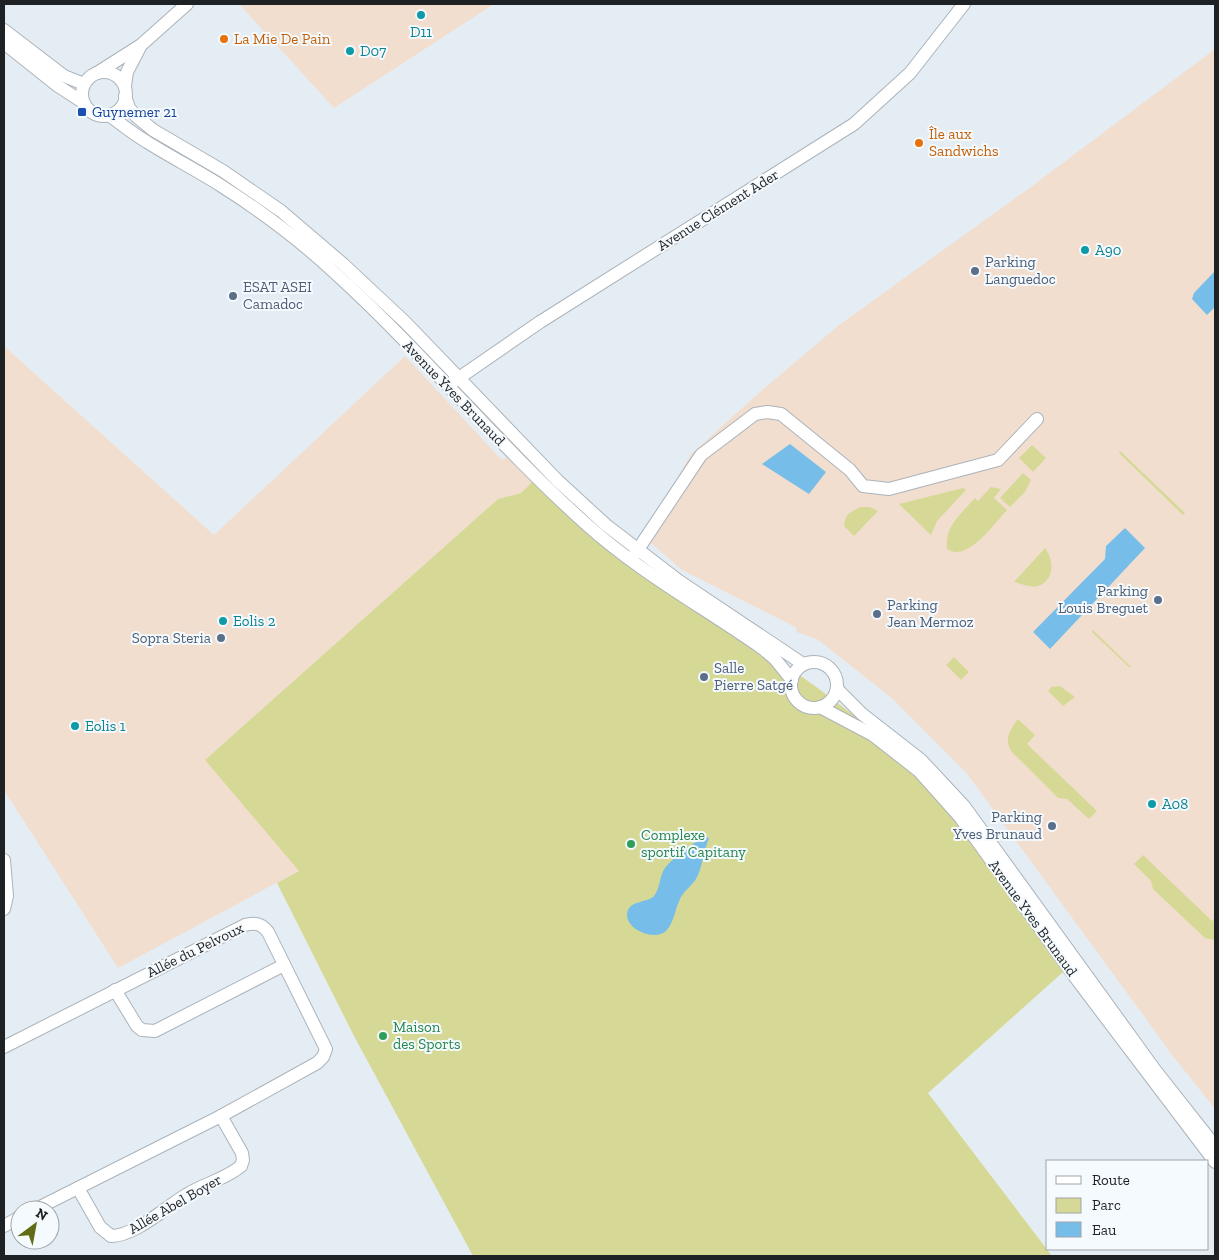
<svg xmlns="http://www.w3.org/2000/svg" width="1219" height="1260" font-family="'Zilla Slab',serif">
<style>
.industrial{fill:#f2decf}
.green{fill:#d6d995}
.water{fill:#76bde9}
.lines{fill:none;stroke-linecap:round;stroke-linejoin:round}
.minor-casing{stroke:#abb3ba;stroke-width:14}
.minor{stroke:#fff;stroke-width:12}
.culture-dot{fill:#0f9aa8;stroke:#f5fafe;stroke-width:2}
.food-dot{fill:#e8710a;stroke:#f5fafe;stroke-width:2}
.transit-dot{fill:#1a4fb4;stroke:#f5fafe;stroke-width:2}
.service-dot{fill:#5c6f8a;stroke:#f5fafe;stroke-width:2}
.leisure-dot{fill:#2e9e5b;stroke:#f5fafe;stroke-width:2}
.labels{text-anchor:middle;stroke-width:4;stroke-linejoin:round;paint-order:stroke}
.culture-label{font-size:15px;fill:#0d838f;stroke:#f5fafe;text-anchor:start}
.food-label{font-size:15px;fill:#c56008;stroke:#f5fafe;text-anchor:start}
.transit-label{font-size:15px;fill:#164399;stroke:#f5fafe;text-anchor:start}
.street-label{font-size:15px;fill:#1f2225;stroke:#f5fafe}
.service-label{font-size:15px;fill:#4e5e75;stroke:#f5fafe;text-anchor:start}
.leisure-label{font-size:15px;fill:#27864d;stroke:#f5fafe;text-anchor:start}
</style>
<rect width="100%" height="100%" fill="#e5edf4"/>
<!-- industrial -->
<g class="industrial">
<path d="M239,4H494L334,108Z"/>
<path d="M1215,49V1109L1173,1056L967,774L894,700L817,639L796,632L797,628L682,570L644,537L691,454L761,391L839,325L1028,189Z"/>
<path d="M4,346L214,535L405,356L502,460L506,457L532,482L521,493L498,499L206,759L299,871L118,968L4,790Z"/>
</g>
<!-- green -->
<g class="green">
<path d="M1032,445L1046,458L1033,472L1019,458Z"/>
<path d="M1120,451L1185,513L1183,515L1119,453Z"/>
<path d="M1023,473L1031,480L1025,492L1010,507L1000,498Z"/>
<path d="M532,482L552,492L585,523L815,686L921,766L1072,964L928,1093L1052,1256H473L354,1036L277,883L299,871L205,760L498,499L521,493Z"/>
<path d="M991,487L1001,489L994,498L1007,510C994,524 967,563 947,549C944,527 961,514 975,498L978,501Z"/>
<path d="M963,488L966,490L937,521L931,535L899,504Z"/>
<path d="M861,507H870L878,511L854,536L844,526C845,514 850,512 861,507Z"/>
<path d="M1045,548C1054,560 1055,580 1038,586C1030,588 1021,584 1014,582Z"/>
<path d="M1093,630L1097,634L1131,667L1130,668L1092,632Z"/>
<path d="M954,657L969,672L961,680L946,665Z"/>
<path d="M1060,686L1075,697L1063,706L1048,691L1051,687Z"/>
<path d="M1018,719L1035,735L1027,744L1097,811L1089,819L1067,799L1058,798L1011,751C1004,738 1010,730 1018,719Z"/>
<path d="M1143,855L1212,921L1215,918V940L1205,938L1153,889L1151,881L1134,864Z"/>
</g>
<!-- water -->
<g class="water">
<path d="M1215,271V307L1207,315L1192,299L1194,293Z"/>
<path d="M790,444L826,472L809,494L762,464Z"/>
<path d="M1125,528L1145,548L1050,649L1033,632L1105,559L1106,546Z"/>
<path d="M704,836L709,838C704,850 703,863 698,875C694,885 684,890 680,899C675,909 674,923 666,931C654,942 621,928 628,910C633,900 647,903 654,896C661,887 659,876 665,868C675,855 691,846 704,836Z"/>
</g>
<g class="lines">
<!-- minor casing -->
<g class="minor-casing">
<g id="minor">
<path d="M4,30L64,76L84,84"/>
<path d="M4,43L58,86L84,103"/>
<circle cx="104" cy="94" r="22"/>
<path d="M97,73L141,45L187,4"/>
<path d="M125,86L127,72L140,47"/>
<path d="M125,96L129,108L136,116L153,130L223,171L281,211L343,264L405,322L558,481L606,525L679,581L803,664"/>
<path d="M109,115C121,124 133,134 147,142C171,157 196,170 220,185C261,211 300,240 335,273C422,352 497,444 585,523C639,572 702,606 762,648L775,659L792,680"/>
<path d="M453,382L540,322L854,124L910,73L964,4"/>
<path d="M633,557L701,455L755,414L767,412L781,414L850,470L863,486L889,489L998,460L1037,419"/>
<circle cx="814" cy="685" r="23"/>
<path d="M837,689L862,714L921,760L964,806L1155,1070L1215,1146"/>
<path d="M820,707L873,735L919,771L960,817L1078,981L1215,1162"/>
<path d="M4,860L7,896L4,909"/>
<path d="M115,990L137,1026L142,1030L155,1031L284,965"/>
<path d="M4,1047L245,925C255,922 262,924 268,932L326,1049L323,1057L317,1063L221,1116L34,1210"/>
<path d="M78,1188L100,1227L111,1236C135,1236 166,1207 186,1195C203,1184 226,1179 241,1166L243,1160L242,1153L221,1116"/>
<path d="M4,1226L20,1217"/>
</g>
</g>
<!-- minor -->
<use href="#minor" class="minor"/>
</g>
<!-- markers -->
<g class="culture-dot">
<circle cx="421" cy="15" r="5"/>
<circle cx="350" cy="51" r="5"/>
<circle cx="1085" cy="250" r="5"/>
<circle cx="223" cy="621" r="5"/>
<circle cx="75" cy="726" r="5"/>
<circle cx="1152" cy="804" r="5"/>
</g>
<g class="food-dot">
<circle cx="224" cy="39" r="5"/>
<circle cx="919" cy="143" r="5"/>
</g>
<rect class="transit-dot" x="77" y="107" width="10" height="10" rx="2.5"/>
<g class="service-dot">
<circle cx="975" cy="271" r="5"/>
<circle cx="233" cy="296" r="5"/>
<circle cx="1158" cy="600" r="5"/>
<circle cx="877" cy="614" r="5"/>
<circle cx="221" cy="638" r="5"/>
<circle cx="704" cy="677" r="5"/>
<circle cx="1052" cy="826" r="5"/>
</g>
<g class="leisure-dot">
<circle cx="631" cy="844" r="5"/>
<circle cx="383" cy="1036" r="5"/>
</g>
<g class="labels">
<!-- culture labels -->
<g class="culture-label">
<text x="421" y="37" text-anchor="middle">D11</text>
<text x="360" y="56">D07</text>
<text x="1095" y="255">A90</text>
<text x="233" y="626">Eolis 2</text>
<text x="85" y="731">Eolis 1</text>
<text x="1162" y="809">A08</text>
</g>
<!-- food labels -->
<g class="food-label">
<text x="234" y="44">La Mie De Pain</text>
<text x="929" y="139">Île aux<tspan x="929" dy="17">Sandwichs</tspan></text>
</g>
<!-- transit labels -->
<g class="transit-label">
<text x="92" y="117">Guynemer 21</text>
</g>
<!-- street labels -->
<g class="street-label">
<text transform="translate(718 210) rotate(-32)" y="5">Avenue Clément Ader</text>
<text transform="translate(454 393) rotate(46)" y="5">Avenue Yves Brunaud</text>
<text transform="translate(1033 918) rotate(54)" y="5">Avenue Yves Brunaud</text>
<text transform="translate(195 950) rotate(-26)" y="5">Allée du Pelvoux</text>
<text transform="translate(175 1204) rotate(-30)" y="5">Allée Abel Boyer</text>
</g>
<!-- service labels -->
<g class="service-label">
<text x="985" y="267">Parking<tspan x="985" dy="17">Languedoc</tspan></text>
<text x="243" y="292">ESAT ASEI<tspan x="243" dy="17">Camadoc</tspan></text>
<text x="1148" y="596" text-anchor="end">Parking<tspan x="1148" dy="17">Louis Breguet</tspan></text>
<text x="887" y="610">Parking<tspan x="887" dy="17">Jean Mermoz</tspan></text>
<text x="211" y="643" text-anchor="end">Sopra Steria</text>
<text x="714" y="673">Salle<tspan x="714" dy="17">Pierre Satgé</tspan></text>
<text x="1042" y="822" text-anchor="end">Parking<tspan x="1042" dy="17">Yves Brunaud</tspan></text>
</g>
<!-- leisure labels -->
<g class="leisure-label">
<text x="641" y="840">Complexe<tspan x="641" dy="17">sportif Capitany</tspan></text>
<text x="393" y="1032">Maison<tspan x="393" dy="17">des Sports</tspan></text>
</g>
</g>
<!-- border -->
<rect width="1219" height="1260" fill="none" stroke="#1f2225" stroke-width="10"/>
<!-- legend -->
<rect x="1046" y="1160" width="162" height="90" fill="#f5fafe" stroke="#9fa4a7"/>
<rect x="1056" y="1176" width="25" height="8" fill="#ffffff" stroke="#9fa4a7"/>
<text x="1092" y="1185" font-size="15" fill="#1f2225">Route</text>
<rect x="1056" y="1198" width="25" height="15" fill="#d6d995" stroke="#9fa4a7"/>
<text x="1092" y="1210" font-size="15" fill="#1f2225">Parc</text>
<rect x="1056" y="1222" width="25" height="15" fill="#76bde9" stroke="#9fa4a7"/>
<text x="1092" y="1235" font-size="15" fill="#1f2225">Eau</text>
<!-- north arrow -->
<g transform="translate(35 1225) rotate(32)"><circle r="24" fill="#f5fafe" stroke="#9fa4a7"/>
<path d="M0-4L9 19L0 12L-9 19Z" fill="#616c14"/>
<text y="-8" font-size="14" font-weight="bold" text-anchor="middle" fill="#1f2225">N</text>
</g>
</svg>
